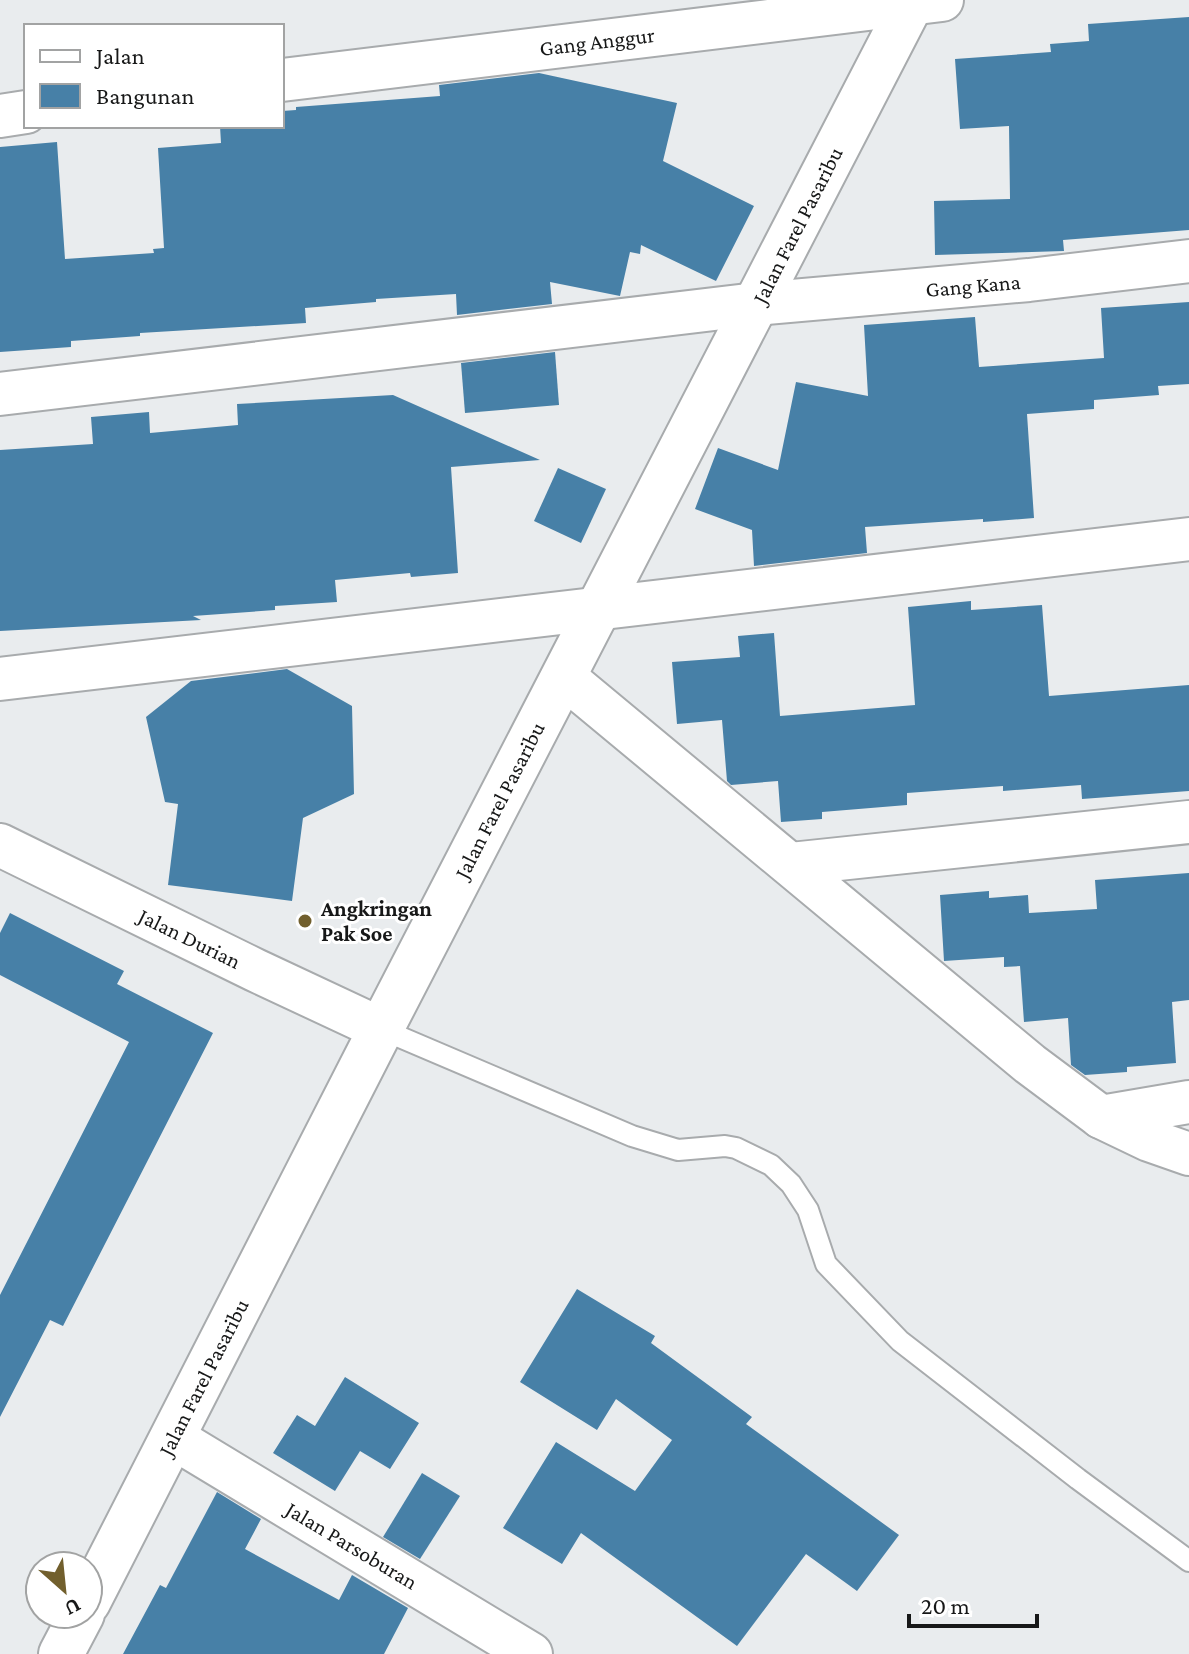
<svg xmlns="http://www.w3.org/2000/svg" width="1189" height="1654" font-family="'Crimson Pro',serif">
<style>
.building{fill:#4780a7}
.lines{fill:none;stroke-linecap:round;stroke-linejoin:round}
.lane-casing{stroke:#a8abad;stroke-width:24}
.street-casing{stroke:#a8abad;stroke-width:46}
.secondary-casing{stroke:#a8abad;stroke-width:48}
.lane{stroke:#fff;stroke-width:20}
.street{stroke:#fff;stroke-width:42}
.secondary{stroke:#fff;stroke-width:44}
.poi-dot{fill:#715f2d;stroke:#fff;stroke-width:3}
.labels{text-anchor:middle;stroke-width:6;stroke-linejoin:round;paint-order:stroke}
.street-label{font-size:22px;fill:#171818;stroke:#fff}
.poi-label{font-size:22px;font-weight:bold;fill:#171818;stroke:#fff;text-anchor:start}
</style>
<rect width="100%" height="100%" fill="#e9ecee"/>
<!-- building -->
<g class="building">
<path d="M1189,17V230L1063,240L1064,251L935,255L934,201L1010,199L1009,126L960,129L955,59L1051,52L1050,44L1089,41L1088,24Z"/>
<path d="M539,73L677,103L663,161L754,206L716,281L641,245L640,254L630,252L620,296L550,282L552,304L457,315L456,294L376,299V302L305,308L306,323L140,333V336L71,341V347L0,352V147L57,142L65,259L154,253L153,249L164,248L158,148L221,143L220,126H282V111L296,110V107L440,96L439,85Z"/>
<path d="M1189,302V384L1158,386L1159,395L1094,400V409L1027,414L1034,518L983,522V519L865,527L867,553L754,566L752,530L695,509L718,448L778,470L796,382L868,396L864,325L975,317L979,367L1104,358L1101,308Z"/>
<path d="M555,352L559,405L465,413L461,363Z"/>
<path d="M393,395L540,460L451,467L458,573L411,577L410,573L335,580L337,602L275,606V610L193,616L201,620L0,631V450L93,444L91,417L149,412L150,433L238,425L237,404Z"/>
<path d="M558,468L606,489L581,543L534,521Z"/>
<path d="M971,601V610L1042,605L1049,696L1189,685V791L1082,799L1081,785L1003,791V786L907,793V805L822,812V819L781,822L778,781L731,785L727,781L722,720L677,724L672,662L740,657L738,636L774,633L780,716L915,705L908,607Z"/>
<path d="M287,669L352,706L354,794L303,818L292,901L168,885L178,804L165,802L146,717L191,681Z"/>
<path d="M1189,873V1000L1172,1002L1176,1063L1127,1067V1072L1085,1075L1071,1065L1068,1018L1024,1022L1020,966L1004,967V957L944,961L940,895L989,891V898L1028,895L1029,913L1097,909L1095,880Z"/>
<path d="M10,913L124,971L117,984L213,1033L63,1326L50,1320L0,1417V1295L129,1042L0,975V933Z"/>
<path d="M577,1289L655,1336L651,1343L752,1417L746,1424L899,1535L857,1591L806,1554L737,1646L581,1533L562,1564L503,1528L556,1442L635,1491L672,1440L616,1399L597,1430L520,1382Z"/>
<path d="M345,1377L419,1423L390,1469L360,1451L335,1491L273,1453L297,1415L315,1426Z"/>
<path d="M422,1473L460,1496L420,1559L383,1537Z"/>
<path d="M217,1492L261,1519L245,1549L339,1600L352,1575L408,1608L384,1654H123L160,1585L166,1588Z"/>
</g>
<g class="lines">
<!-- lane casing -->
<g class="lane-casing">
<path id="lane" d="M381,1029L632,1136L678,1150L725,1146L736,1148L771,1165L791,1184L808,1210L826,1264L900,1341L1078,1479L1189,1561"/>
</g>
<!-- street casing -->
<g class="street-casing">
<g id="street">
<path d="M282,80L942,0"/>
<path d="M0,116L26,112"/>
<path d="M0,394L756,304L1029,280L1189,261"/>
<path d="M564,677L1030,1064L1101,1117L1149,1140L1189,1154"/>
<path d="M0,679L1189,539"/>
<path d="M0,845L255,970L381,1029"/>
<path d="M791,864L1189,822"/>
<path d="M1101,1117L1189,1102"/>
<path d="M172,1437L531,1654"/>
</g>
</g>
<!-- secondary casing -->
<g class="secondary-casing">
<g id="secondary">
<path d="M88,1602L381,1029L913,0"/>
<path d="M61,1654L82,1614"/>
</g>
</g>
<!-- lane -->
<use href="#lane" class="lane"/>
<!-- street -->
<use href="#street" class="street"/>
<!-- secondary -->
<use href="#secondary" class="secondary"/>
</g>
<!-- markers -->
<circle class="poi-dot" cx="305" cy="921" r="8"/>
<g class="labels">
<!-- street labels -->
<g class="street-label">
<text transform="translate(597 41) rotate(-7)" y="8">Gang Anggur</text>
<text transform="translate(797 225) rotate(-63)" y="8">Jalan Farel Pasaribu</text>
<text transform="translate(973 285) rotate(-5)" y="8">Gang Kana</text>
<text transform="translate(499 800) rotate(-63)" y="8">Jalan Farel Pasaribu</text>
<text transform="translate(190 938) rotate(26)" y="8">Jalan Durian</text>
<text transform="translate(203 1377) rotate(-63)" y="8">Jalan Farel Pasaribu</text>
<text transform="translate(352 1545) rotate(31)" y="8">Jalan Parsoburan</text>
</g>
<!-- poi labels -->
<g class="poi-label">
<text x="321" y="916">Angkringan<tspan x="321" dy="25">Pak Soe</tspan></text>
</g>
</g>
<!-- legend -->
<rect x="24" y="24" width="260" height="104" fill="#ffffff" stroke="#a2a3a3" stroke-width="2"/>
<rect x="40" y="50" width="40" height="12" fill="#ffffff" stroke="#a2a3a3" stroke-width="2"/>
<text x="96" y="64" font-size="24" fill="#171818">Jalan</text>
<rect x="40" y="84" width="40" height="24" fill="#4780a7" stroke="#a2a3a3" stroke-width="2"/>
<text x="96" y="104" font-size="24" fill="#171818">Bangunan</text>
<!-- north arrow -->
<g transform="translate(64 1590) rotate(153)"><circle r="38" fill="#ffffff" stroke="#a2a3a3" stroke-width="2"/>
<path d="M0-6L14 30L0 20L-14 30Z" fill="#715f2d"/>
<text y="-12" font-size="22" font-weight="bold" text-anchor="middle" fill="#171818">U</text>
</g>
<!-- scale -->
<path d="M909 1614v12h128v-12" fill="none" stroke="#171818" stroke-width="4"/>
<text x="921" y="1614" font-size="24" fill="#171818" stroke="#ffffff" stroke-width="6" paint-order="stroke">20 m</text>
</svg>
